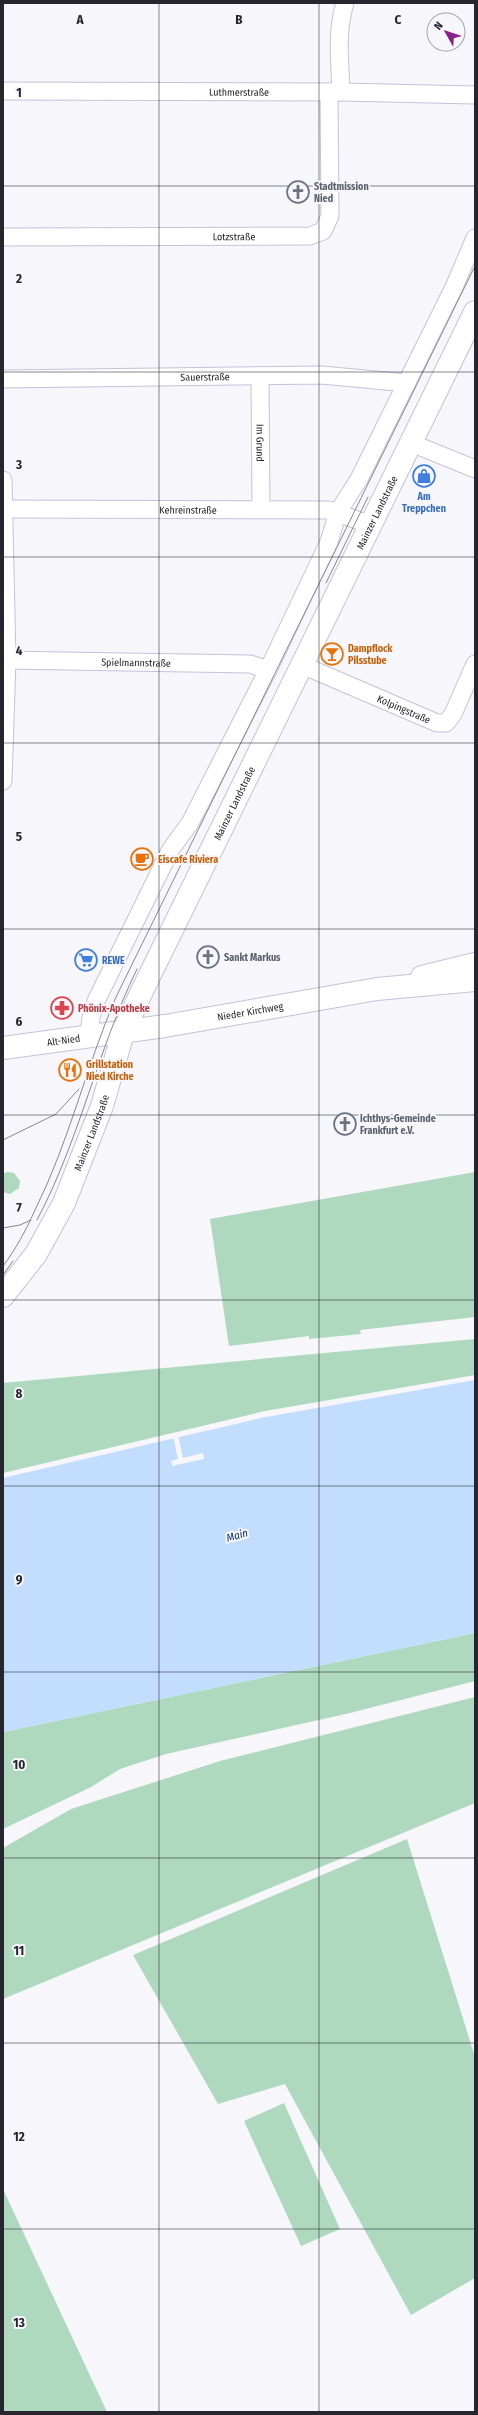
<svg xmlns="http://www.w3.org/2000/svg" width="478" height="2415" font-family="'Fira Sans Condensed',sans-serif">
<style>
.green{fill:#aed9be}
.water{fill:#c2ddfe}
.pier{fill:#f6f6fb}
.lines{fill:none;stroke-linecap:round;stroke-linejoin:round}
.minor-casing{stroke:#c5c2da;stroke-width:19}
.secondary-casing{stroke:#c5c2da;stroke-width:24}
.minor{stroke:#fff;stroke-width:17}
.secondary{stroke:#fff;stroke-width:22}
.tram{stroke:#89888f;stroke-width:1}
.grid{fill:none;stroke:#27262f;stroke-width:1;stroke-opacity:0.55}
.labels{text-anchor:middle;stroke-width:4;stroke-linejoin:round;paint-order:stroke}
.street-label{font-size:10px;fill:#27262f;stroke:#f6f6fb}
.worship-label{font-size:10px;font-weight:bold;fill:#5b616d;stroke:#f6f6fb;text-anchor:start}
.shop-label{font-size:10px;font-weight:bold;fill:#366cbe;stroke:#f6f6fb}
.food-label{font-size:10px;font-weight:bold;fill:#c56008;stroke:#f6f6fb;text-anchor:start}
.health-label{font-size:10px;font-weight:bold;fill:#be3a42;stroke:#f6f6fb;text-anchor:start}
.water-label{font-size:11px;font-style:italic;fill:#002e5e;stroke:#f6f6fb}
.grid-label{font-size:13px;text-anchor:middle;font-weight:bold;fill:#27262f;stroke:#f6f6fb;stroke-width:4;stroke-linejoin:round;paint-order:stroke}
</style>
<rect width="100%" height="100%" fill="#f6f6fb"/>
<!-- green -->
<g class="green">
<path d="M7,1172L14,1173L20,1181L19,1188L10,1194L3,1192V1174Z"/>
<path d="M475,1172V1317L360,1330L361,1334L309,1339V1336L229,1346L210,1219Z"/>
<path d="M475,1339V1375L265,1411L3,1473V1383Z"/>
<path d="M475,1633V1681L350,1713L166,1754L120,1769L91,1787L3,1829V1732Z"/>
<path d="M475,1697V1803L3,1999V1848L71,1809L220,1761Z"/>
<path d="M407,1839L475,2057V2278L411,2315L285,2084L218,2104L133,1955Z"/>
<path d="M284,2103L340,2229L301,2246L244,2121Z"/>
<path d="M3,2189L107,2412H3Z"/>
</g>
<!-- water -->
<path class="water" d="M475,1380V1633L3,1732V1478L266,1417Z"/>
<!-- pier -->
<path class="pier" d="M178,1435L183,1458L203,1453L204,1459L172,1466L171,1461L178,1459L173,1436Z"/>
<g class="lines">
<!-- minor casing -->
<g class="minor-casing">
<g id="minor">
<path id="s1" d="M3,91L341,92L475,95"/>
<path d="M341,92C340,62 336,32 345,3"/>
<path id="s2" d="M3,237L310,236L323,231L330,216L329,92"/>
<path id="s3" d="M260,376L261,509"/>
<path id="s4" d="M3,379L322,375L407,383"/>
<path d="M411,443L475,469"/>
<path d="M3,480L7,660L3,781"/>
<path id="s5" d="M3,509L329,510L371,525"/>
<path id="s6" d="M3,660L250,664L268,670"/>
<path id="s7" d="M302,665L437,723H446L453,714L475,664"/>
<path d="M89,1036L91,1017L96,1001L171,849L190,823L268,670L329,542L338,512L359,479L454,287L475,238"/>
</g>
</g>
<!-- secondary casing -->
<g class="secondary-casing">
<g id="secondary">
<path d="M422,977L475,964"/>
<path id="s8" d="M3,1048L165,1026L377,989L475,980"/>
<path id="s9" d="M3,1296L36,1254L64,1203L102,1106L123,1033L142,991L475,312"/>
</g>
</g>
<!-- minor -->
<use href="#minor" class="minor"/>
<!-- secondary -->
<use href="#secondary" class="secondary"/>
<!-- tram -->
<g class="tram">
<path d="M326,583L368,497"/>
<path d="M3,1140L56,1114L79,1089"/>
<path d="M37,1220C80,1139 97,1051 137,969"/>
<path d="M3,1228L20,1225L31,1220"/>
<path d="M3,1266C16,1249 26,1230 35,1210C69,1142 86,1067 116,997L475,266"/>
<path d="M3,1275L13,1261"/>
</g>
</g>
<!-- grid -->
<path class="grid" d="M159,3V2412M319,3V2412M3,186H475M3,372H475M3,557H475M3,743H475M3,929H475M3,1115H475M3,1300H475M3,1486H475M3,1672H475M3,1858H475M3,2043H475M3,2229H475"/>
<!-- icons -->
<defs>
<g id="church-ring" transform="scale(1.15)"><circle r="9.5" fill="#f6f6fb" stroke="#6b7280" stroke-width="1.5"/><path d="M-1.2-6h2.4v3.5h3.3v2.4h-3.3V6h-2.4V-.1h-3.3v-2.4h3.3Z" fill="#6b7280"/></g>
<g id="shop-ring" transform="scale(1.15)"><circle r="9.5" fill="#f6f6fb" stroke="#3f7fe0" stroke-width="1.5"/><path d="M-5-2.5h2.3a2.7 3.5 0 0 1 5.4 0H5L5.5 6h-11ZM-1.5-2.5h3a1.5 2.3 0 0 0-3 0Z" fill="#3f7fe0"/></g>
<g id="bar-ring" transform="scale(1.15)"><circle r="9.5" fill="#f6f6fb" stroke="#e8710a" stroke-width="1.5"/><path d="M-6-5H6L.8 .8V4.5H3.5V6h-7V4.5H-.8V.8Z" fill="#e8710a"/></g>
<g id="cafe-ring" transform="scale(1.15)"><circle r="9.5" fill="#f6f6fb" stroke="#e8710a" stroke-width="1.5"/><path d="M-5.5-4.5H6V0H3Q3 3.5 0 3.5H-2.5Q-5.5 3.5-5.5 0ZM3-3.2v2h1.7v-2ZM-6 4.5H4V6H-6Z" fill="#e8710a"/></g>
<g id="supermarket-ring" transform="scale(1.15)"><circle r="9.5" fill="#f6f6fb" stroke="#3f7fe0" stroke-width="1.5"/><path d="M-6-5.5h2.5l.6 2H6L4.5 2H-2.5L-4.4-4H-6ZM-1.5 3.2a1.3 1.3 0 1 0 .1 0ZM3 3.2a1.3 1.3 0 1 0 .1 0Z" fill="#3f7fe0"/></g>
<g id="pharmacy-ring" transform="scale(1.15)"><circle r="9.5" fill="#f6f6fb" stroke="#e0444e" stroke-width="1.5"/><path d="M-2-6h4v4h4v4h-4v4h-4v-4h-4v-4h4Z" fill="#e0444e"/></g>
<g id="restaurant-ring" transform="scale(1.15)"><circle r="9.5" fill="#f6f6fb" stroke="#e8710a" stroke-width="1.5"/><path d="M-5-6h1v4h1v-4h1v4h1v-4h1v5L-1.5 .5V6h-2V.5L-5-1ZM5-6V6H3V1.5H1.5Q1.5-4 5-6Z" fill="#e8710a"/></g>
</defs>
<g fill-rule="evenodd">
<use href="#church-ring" x="298" y="192"/>
<use href="#shop-ring" x="424" y="476"/>
<use href="#bar-ring" x="332" y="654"/>
<use href="#cafe-ring" x="142" y="859"/>
<use href="#church-ring" x="208" y="957"/>
<use href="#supermarket-ring" x="86" y="960"/>
<use href="#pharmacy-ring" x="62" y="1008"/>
<use href="#restaurant-ring" x="70" y="1070"/>
<use href="#church-ring" x="345" y="1124"/>
</g>
<g class="labels">
<!-- street labels -->
<g class="street-label">
<text dy="4" stroke="none"><textPath href="#s1" startOffset="236">Luthmerstraße</textPath></text>
<text dy="4" stroke="none"><textPath href="#s2" startOffset="231">Lotzstraße</textPath></text>
<text dy="4" stroke="none"><textPath href="#s4" startOffset="202">Sauerstraße</textPath></text>
<text dy="4" stroke="none"><textPath href="#s3" startOffset="67">Im Grund</textPath></text>
<text dy="4" stroke="none"><textPath href="#s5" startOffset="185">Kehreinstraße</textPath></text>
<text dy="4" stroke="none"><textPath href="#s9" startOffset="871">Mainzer Landstraße</textPath></text>
<text dy="4" stroke="none"><textPath href="#s6" startOffset="133">Spielmannstraße</textPath></text>
<text dy="4" stroke="none"><textPath href="#s7" startOffset="111">Kolpingstraße</textPath></text>
<text dy="4" stroke="none"><textPath href="#s9" startOffset="547">Mainzer Landstraße</textPath></text>
<text dy="4" stroke="none"><textPath href="#s8" startOffset="250">Nieder Kirchweg</textPath></text>
<text dy="4" stroke="none"><textPath href="#s8" startOffset="61">Alt-Nied</textPath></text>
<text dy="4" stroke="none"><textPath href="#s9" startOffset="187">Mainzer Landstraße</textPath></text>
</g>
<!-- worship labels -->
<g class="worship-label">
<text x="314" y="190">Stadtmission<tspan x="314" dy="12">Nied</tspan></text>
<text x="224" y="961">Sankt Markus</text>
<text x="360" y="1122">Ichthys-Gemeinde<tspan x="360" dy="12">Frankfurt e.V.</tspan></text>
</g>
<!-- shop labels -->
<g class="shop-label">
<text x="424" y="500">Am<tspan x="424" dy="12">Treppchen</tspan></text>
<text x="102" y="964" text-anchor="start">REWE</text>
</g>
<!-- food labels -->
<g class="food-label">
<text x="348" y="652">Dampflock<tspan x="348" dy="12">Pilsstube</tspan></text>
<text x="158" y="863">Eiscafe Riviera</text>
<text x="86" y="1068">Grillstation<tspan x="86" dy="12">Nied Kirche</tspan></text>
</g>
<!-- health labels -->
<g class="health-label">
<text x="78" y="1012">Phönix-Apotheke</text>
</g>
<!-- water labels -->
<g class="water-label">
<text transform="translate(237 1535) rotate(-15)" y="4">Main</text>
</g>
</g>
<g class="grid-label">
<text x="80" y="24">A</text>
<text x="239" y="24">B</text>
<text x="398" y="24">C</text>
<text x="19" y="97">1</text>
<text x="19" y="283">2</text>
<text x="19" y="469">3</text>
<text x="19" y="655">4</text>
<text x="19" y="841">5</text>
<text x="19" y="1026">6</text>
<text x="19" y="1212">7</text>
<text x="19" y="1398">8</text>
<text x="19" y="1584">9</text>
<text x="19" y="1769">10</text>
<text x="19" y="1955">11</text>
<text x="19" y="2141">12</text>
<text x="19" y="2327">13</text>
</g>
<!-- border -->
<rect width="478" height="2415" fill="none" stroke="#27262f" stroke-width="8"/>
<!-- north arrow -->
<g transform="translate(446 32) rotate(309)"><circle r="19" fill="#f6f6fb" stroke="#a3a3a9"/>
<path d="M0-3L7 15L0 10L-7 15Z" fill="#89238a"/>
<text y="-6" font-size="11" font-weight="bold" text-anchor="middle" fill="#27262f">N</text>
</g>
</svg>
